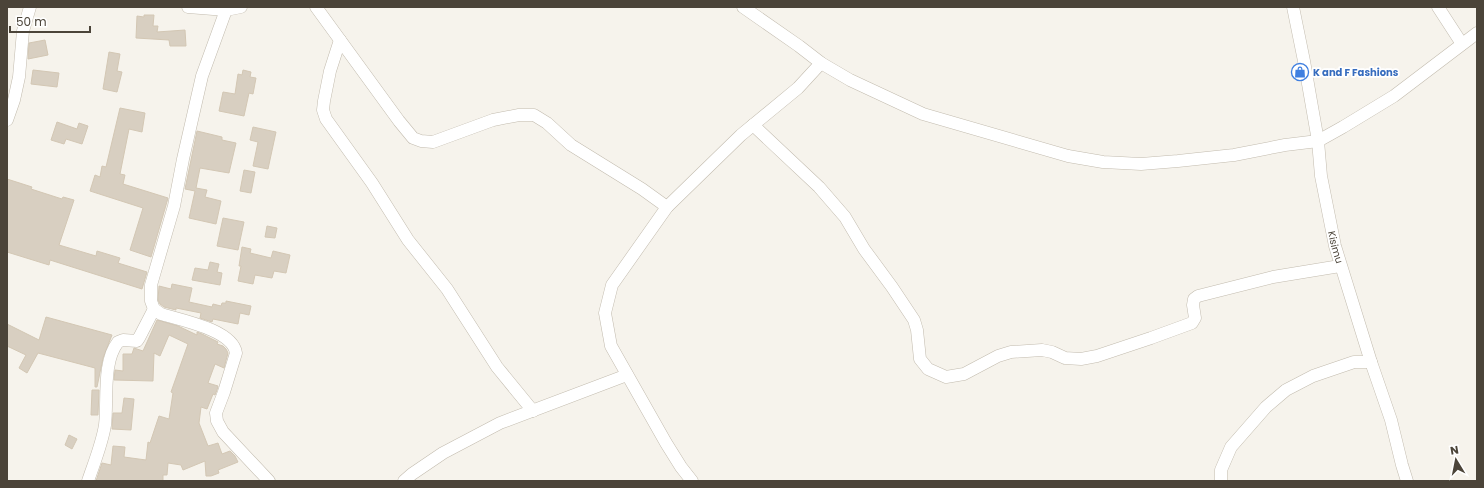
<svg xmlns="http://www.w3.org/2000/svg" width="1484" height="488" font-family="Poppins,sans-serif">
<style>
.building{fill:#d8cfc1;stroke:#d3c7b4}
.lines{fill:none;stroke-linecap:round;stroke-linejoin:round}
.minor-casing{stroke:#c2bbae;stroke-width:13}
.minor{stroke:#fff;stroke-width:12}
.labels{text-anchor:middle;stroke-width:3.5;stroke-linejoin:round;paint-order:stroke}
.shop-label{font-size:10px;font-weight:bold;fill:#366cbe;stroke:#fff;text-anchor:start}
.street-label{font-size:10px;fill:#4b4439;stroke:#fff}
</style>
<rect width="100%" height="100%" fill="#f6f3ec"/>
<!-- building -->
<g class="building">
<path d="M144,15H154L153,26H158L157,32L185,30L186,46H170L169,40L136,38L137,16L144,17Z"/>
<path d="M45,40L48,55L28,59L29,43Z"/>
<path d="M109,52L120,54L117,71L122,72L117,92L103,89Z"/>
<path d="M33,70L59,73L57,87L31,84Z"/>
<path d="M243,70L251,72L250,77L256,78L253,94L249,93L244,116L219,111L223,92L235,94L238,74L242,75Z"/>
<path d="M120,108L145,113L142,132L129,129L120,174L125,175L123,184L168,198L151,257L130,250L143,208L90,191L95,175L100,177L102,166L106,167Z"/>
<path d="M57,122L77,129L79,123L88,126L82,144L66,139L64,144L51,140Z"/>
<path d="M253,127L276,132L268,169L253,166L258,142L250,140Z"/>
<path d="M197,131L222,137V140L236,143L229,173L200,168L196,188L207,190L205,197L221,201L216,224L189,218L195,191L185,189Z"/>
<path d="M244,170L255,172L251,193L240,191Z"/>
<path d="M7,179L32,187L31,189L62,199L63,197L74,200L59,245L96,256L97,251L120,258L118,263L147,272L142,289L50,260L49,265L7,252Z"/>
<path d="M223,218L244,222L238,250L217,246Z"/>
<path d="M267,226L277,228L275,238L265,237Z"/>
<path d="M242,247L251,249L250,253L271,258L273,251L290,255L286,273L274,271L272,278L255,275L253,284L238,281L241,266H239Z"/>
<path d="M210,262L219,264L217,272L222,273L220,285L192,280L195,268L208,270Z"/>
<path d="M172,284L192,288L189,302L212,307L213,304L221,306L222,303H226V301L251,306L249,315L240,313L238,324L213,319L212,322L200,318L201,313L176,308V310L164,307L160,304L158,300L159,286L171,289Z"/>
<path d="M46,317L112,335L103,358L97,387H95V368L38,353L27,373L19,368L26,355L7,346V324L39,340Z"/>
<path d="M157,320L178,326L197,335V332L202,334L218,342L217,344L223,346L226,349L228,353L224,368L215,364L208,383L218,386L217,390L215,395L213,394L207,409L201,407L199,423L208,446L218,443L222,454L230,451L235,456L238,462L218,470L219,473L211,476H206L205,461L183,470L181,465L168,463L167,475H163V481H96L102,463L111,465L113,446L125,447L124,457L146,460L148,442L150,443L159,416L169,419L173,393L171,392L188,344L169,335L160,356L154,353L153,381L114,380L115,370L123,371V354H132L134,348L143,351Z"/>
<path d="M92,390H99L98,415H91Z"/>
<path d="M124,398L134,399L131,430L112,429L113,413H122Z"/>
<path d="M69,435L77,439L72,449L65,445Z"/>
</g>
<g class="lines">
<!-- minor casing -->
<g class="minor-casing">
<g id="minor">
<path d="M188,7L226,10L241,7"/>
<path d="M316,7L399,121L413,138L421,141L433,142L493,120L519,115H534L547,123L571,145L642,189L667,207"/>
<path d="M743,7L799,46L821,63L850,80L923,114L1068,156L1103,162L1141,164L1178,161L1234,155L1285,145L1318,141L1343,127L1394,96L1477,33"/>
<path id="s1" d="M1293,7L1304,61L1318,141L1321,176L1335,246L1371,362L1391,420L1402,465L1407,481"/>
<path d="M1438,7L1462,44"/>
<path d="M226,10L202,76L183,159L174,206L151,285V301L154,309L161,314C181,320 233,330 236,353L224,392L216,413L217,421L223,432L269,481"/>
<path d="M340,40L330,71L324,101L323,110L326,119L372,183L408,240L447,289L497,367L533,411"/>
<path d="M7,120L14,100L19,77L23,31L30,7"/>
<path d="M753,125L819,187L845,217L864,249L892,287L914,320L917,330L920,359L928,369L946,377L964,374L998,356L1011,352L1042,350L1052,352L1065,358L1081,359L1097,356L1151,338L1192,323L1195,318L1193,305L1194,299L1198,296L1273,277L1340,266"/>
<path d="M88,481C94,463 102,444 105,425C108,401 102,362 118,342L123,340L137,341L139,338L154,309"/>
<path d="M404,481L412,474L443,453L500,423L627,375"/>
<path d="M692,481L681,467L666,443L611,346L605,313L612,285L667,207L741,135L798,88L821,63"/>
<path d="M1221,481V470L1231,447L1266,407L1286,390L1313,376L1354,362H1371"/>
</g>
</g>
<!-- minor -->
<use href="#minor" class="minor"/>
</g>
<!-- icons -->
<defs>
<g id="shop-ring" transform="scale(0.9)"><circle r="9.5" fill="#fff" stroke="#3f7fe0" stroke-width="1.5"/><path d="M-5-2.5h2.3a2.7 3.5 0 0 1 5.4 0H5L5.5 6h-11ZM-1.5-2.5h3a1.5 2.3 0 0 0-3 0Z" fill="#3f7fe0"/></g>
</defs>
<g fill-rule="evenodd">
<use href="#shop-ring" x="1300" y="72"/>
</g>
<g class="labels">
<!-- shop labels -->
<g class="shop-label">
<text x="1313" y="76">K and F Fashions</text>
</g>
<!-- street labels -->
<g class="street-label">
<text dy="4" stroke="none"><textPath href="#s1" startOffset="244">Kisimu</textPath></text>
</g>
</g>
<!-- border -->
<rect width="1484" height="488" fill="none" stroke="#4b4439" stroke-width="16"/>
<!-- north arrow -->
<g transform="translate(1456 460) rotate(350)" stroke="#ffffff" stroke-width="3" paint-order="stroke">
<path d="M0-3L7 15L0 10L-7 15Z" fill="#4b4439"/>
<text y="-6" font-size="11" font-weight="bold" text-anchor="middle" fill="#4b4439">N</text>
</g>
<!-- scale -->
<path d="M10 26v6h80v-6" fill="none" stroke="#4b4439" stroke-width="2"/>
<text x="16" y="26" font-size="12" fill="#4b4439" stroke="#ffffff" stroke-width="3" paint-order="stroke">50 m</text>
</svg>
